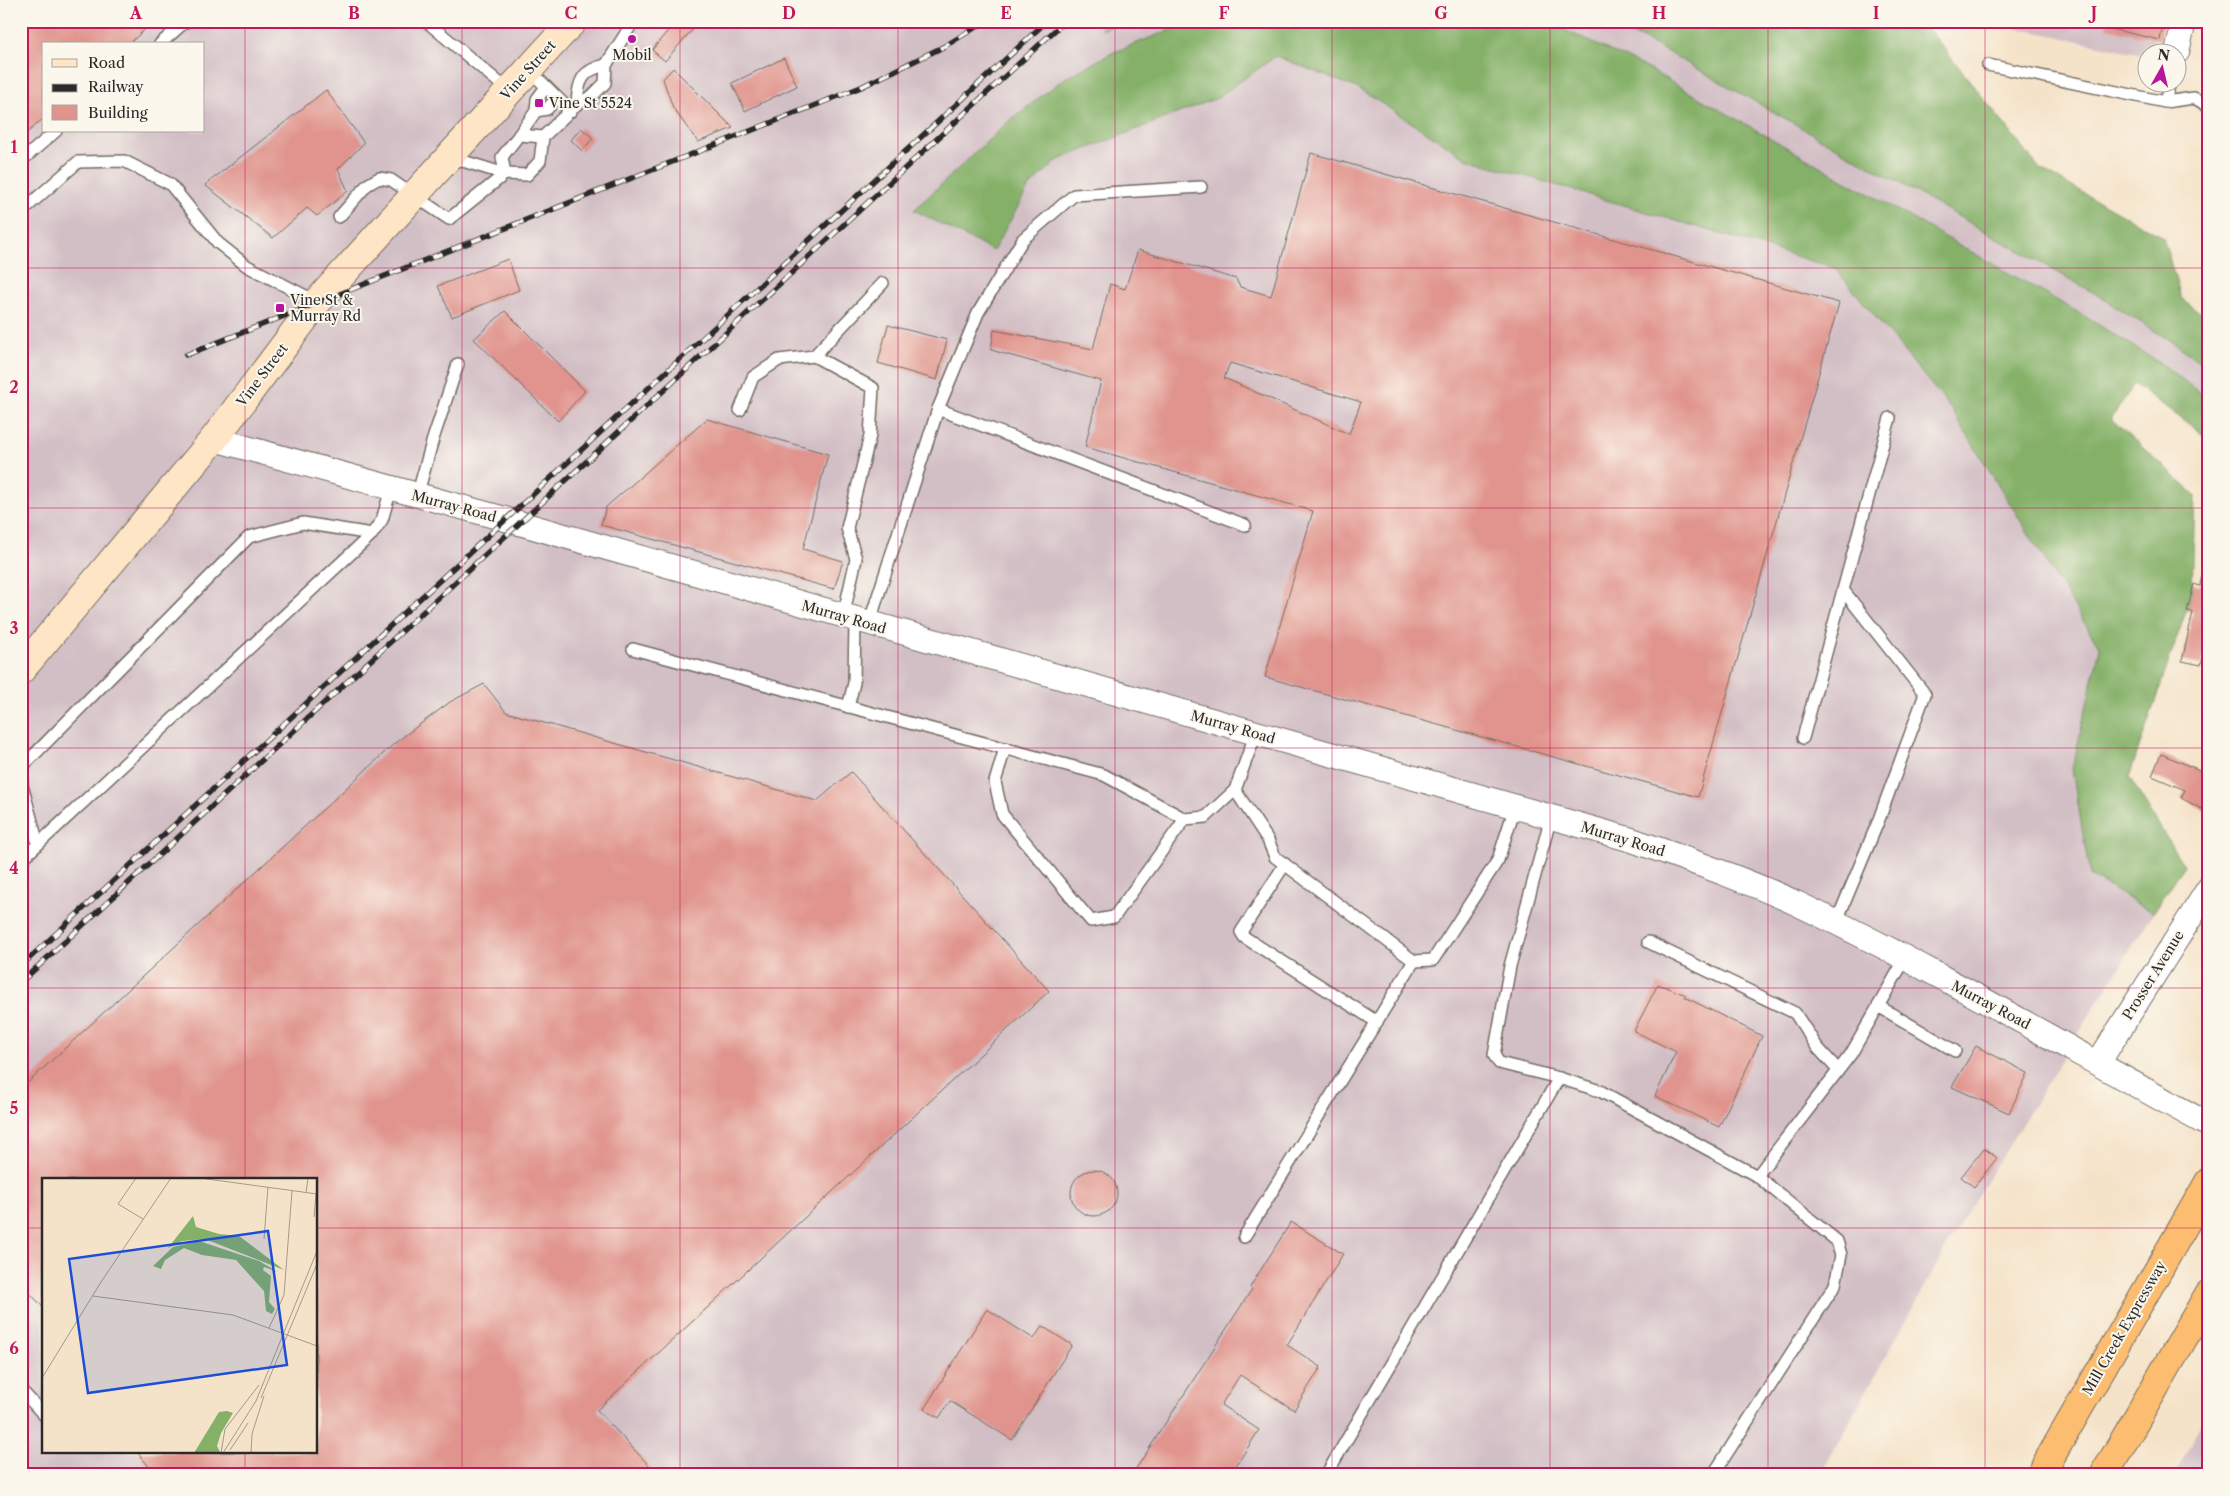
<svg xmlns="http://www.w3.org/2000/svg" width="2230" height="1496" font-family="'Libre Caslon Text',serif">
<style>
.industrial{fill:#d2bec5;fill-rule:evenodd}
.forest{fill:#84b067;stroke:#586e49}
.building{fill:#e0948d;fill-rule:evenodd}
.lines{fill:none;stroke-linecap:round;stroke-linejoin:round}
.lane-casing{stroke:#726b62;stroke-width:14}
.street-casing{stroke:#726b62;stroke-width:26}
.secondary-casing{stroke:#726b62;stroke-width:30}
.highway-casing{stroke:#726b62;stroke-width:30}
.path{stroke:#726b62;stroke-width:3;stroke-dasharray:4 4;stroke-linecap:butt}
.lane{stroke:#fff;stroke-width:11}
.street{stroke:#fff;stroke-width:24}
.secondary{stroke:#fee5c5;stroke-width:28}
.highway{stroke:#fcbd6f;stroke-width:28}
.rail-casing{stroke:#2b2b2b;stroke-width:5.5}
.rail{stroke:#fbf7ec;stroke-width:4;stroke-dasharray:11;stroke-linecap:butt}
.grid{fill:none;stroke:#c2185b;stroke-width:1;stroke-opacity:0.55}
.poi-dot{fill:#b5179e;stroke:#fbf7ec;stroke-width:2}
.labels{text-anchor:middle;stroke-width:4;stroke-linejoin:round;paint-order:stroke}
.poi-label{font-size:14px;fill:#2b2b2b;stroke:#fbf7ec;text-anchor:start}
.street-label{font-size:14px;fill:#2b2b2b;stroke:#fbf7ec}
.inset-road{fill:none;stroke:#a4998a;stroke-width:1}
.view{fill:#1d4ed8;fill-opacity:0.15;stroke:#1d4ed8;stroke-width:2.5}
.inset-edge{fill:none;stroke:#2b2b2b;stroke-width:2.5}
.neatline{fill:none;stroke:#c2185b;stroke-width:2}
.grid-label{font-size:16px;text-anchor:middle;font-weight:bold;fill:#c2185b}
</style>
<rect width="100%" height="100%" fill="#fbf7ec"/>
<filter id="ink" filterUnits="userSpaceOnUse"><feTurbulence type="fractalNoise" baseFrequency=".02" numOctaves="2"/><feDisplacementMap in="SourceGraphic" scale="10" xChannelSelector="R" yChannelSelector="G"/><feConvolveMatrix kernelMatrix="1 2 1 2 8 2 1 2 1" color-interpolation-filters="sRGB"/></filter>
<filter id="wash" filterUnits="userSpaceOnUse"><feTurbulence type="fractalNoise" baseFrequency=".0096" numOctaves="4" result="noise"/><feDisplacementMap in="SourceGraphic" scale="20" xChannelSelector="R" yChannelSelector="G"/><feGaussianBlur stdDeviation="1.12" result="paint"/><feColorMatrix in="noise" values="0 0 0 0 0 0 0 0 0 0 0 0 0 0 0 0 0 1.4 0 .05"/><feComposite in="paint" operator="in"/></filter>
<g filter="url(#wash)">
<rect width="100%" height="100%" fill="#f5e3c9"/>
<!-- industrial -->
<g class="industrial">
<path d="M21,21H1101L1102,30L1125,21H1192L1165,31L1010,120L915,210L992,251L1029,187L1058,160L1217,98L1276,56L1359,89L1468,159L1835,268L1949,406L2100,648L2072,769L2090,875L2153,913L1956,1230L1820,1475H21ZM44,44H204V131H44ZM44,1180H316V1452H44Z"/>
<path d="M1545,21H1605L1655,45L2094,293L2180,347L2209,369V400L2166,367L2081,314L1643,66Z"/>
<path d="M1983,21H2158L2151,52H2148L2147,55Z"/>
<path d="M2209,1410V1475H2174Z"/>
</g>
<!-- forest -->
<g class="forest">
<path d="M1101,21H1125L1102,30Z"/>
<path d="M1192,21H1545L1643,66L2081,314L2166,367L2209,400V439L2134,384L2111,419L2195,495L2192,594L2129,777L2184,866L2153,913L2090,876L2072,769L2100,648L1949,406L1835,268L1468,159L1359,89L1276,56L1217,98L1058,160L1029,187L993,251L914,210L1010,120L1065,78L1112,53Z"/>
<path d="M1605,21H1922L2040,169L2163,237L2181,298L2209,319V369L2180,347L2094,293L1655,45Z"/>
</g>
<g id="blocks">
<!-- building -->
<g class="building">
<path d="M21,21H154L129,44H44V118L21,138Z"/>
<path d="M676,21H700L665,61L652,50Z"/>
<path d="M2108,21H2164L2160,40L2107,28Z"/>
<path d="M784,58L797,86L745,111L732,83Z"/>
<path d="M673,68L733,128L698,142L673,108L663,79Z"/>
<path d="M326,90L364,143L338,169L348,191L317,216L307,208L273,238L205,185Z"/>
<path d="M581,128L593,138L582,151L571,140Z"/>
<path d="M1311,153L1839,303L1698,797L1265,677L1313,511L1085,447L1101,381L991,350L994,330L1093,349L1110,284L1125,289L1138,250L1236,279L1240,287L1271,296ZM1230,363L1361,402L1349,434L1224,378Z"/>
<path d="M508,259L519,290L452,317L438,286Z"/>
<path d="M505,311L585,391L558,421L474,339Z"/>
<path d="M888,325L947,340L937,380L878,363Z"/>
<path d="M707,419L828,454L803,549L843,561L834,589L601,525L606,507Z"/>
<path d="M2202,575L2209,576V635L2201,665L2182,661L2193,612L2187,611L2194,584L2200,586Z"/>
<path d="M484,684L506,712L817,801L851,772L1049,991L597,1410L658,1475H156L137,1452H316V1180H44V1308L21,1284V1089L396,742L450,702Z"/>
<path d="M2161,754L2209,774V813L2181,798L2185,790L2152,776Z"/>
<path d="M1658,984L1686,995L1685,997L1762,1036L1719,1127L1655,1096L1676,1052L1634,1031Z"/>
<path d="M1976,1046L2028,1073L2009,1113L1952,1087Z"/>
<path d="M1984,1148L1997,1158L1974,1187L1961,1177Z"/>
<circle cx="1094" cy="1193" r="23"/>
<path d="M1291,1222L1343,1254L1287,1345L1321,1367L1294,1410L1240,1375L1221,1405L1259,1430L1230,1475H1132L1252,1289L1250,1287Z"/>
<path d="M987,1309L1034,1339L1042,1326L1072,1345L1012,1440L950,1401L939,1418L924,1409Z"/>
</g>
</g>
</g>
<g filter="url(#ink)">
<use href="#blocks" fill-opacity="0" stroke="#726b62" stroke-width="1"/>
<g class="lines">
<!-- lane casing -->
<g class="lane-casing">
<g id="lane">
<path d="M426,21L509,91"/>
<path d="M160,44L186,21"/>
<path d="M1988,65L2165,102L2170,82"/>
<path d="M528,69L571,111"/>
<path d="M546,87L537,99L536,111L547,109L557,98"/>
<path d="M2165,102L2194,98L2209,106"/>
<path d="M577,104C578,81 582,70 606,65"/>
<path d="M519,135L536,111"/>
<path d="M450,157L505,174L502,157L519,135L543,137"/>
<path d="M21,161L56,131"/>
<path d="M21,212L78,162L124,161L170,184L218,243L247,266L317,302"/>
<path d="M339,217L367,185L379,178L391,180L449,219L505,174L527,175L540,161L543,137L577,104L592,96L605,83L606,65L631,25L628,21"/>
<path d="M938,409L978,313L1023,239L1074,195L1201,187"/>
<path d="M740,410L753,377L779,360L814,356"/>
<path d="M417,496L433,439L458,364"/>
<path d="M843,617L856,559L847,528L870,436L873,388L814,356L883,283"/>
<path d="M869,624L938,409L1245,525"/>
<path d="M633,649L1104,775L1185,819L1206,817L1235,790"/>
<path d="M848,707L854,683L855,620"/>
<path d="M1256,733L1235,790L1268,840L1275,857L1414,961L1433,960L1498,860L1515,807"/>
<path d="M1803,738L1843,590"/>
<path d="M1005,748L995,782L1002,814L1091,921L1114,917L1185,819"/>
<path d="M1551,817L1510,966L1494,1055L1499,1063L1559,1078L1600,1091L1757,1176L1851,1054L1905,959"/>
<path d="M38,844L22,785L21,768L249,537L303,523L372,534"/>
<path d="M21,860L372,534L382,520L391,489"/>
<path d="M1285,864L1241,932L1244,937L1377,1022"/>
<path d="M1836,923L1878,822L1925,694L1843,590L1890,418"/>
<path d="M1648,942L1795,1013L1817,1047L1838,1070"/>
<path d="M1878,1006L1955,1051"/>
<path d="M1244,1237L1414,961"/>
<path d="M21,1390L44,1415"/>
<path d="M1326,1475L1559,1078"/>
<path d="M1713,1475L1835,1285L1841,1255L1837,1241L1757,1176"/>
</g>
</g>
<!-- street casing -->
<g class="street-casing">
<g id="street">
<path d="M2177,52L2184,21"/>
<path d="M214,439L505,519L1632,840C1688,860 1744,879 1798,904C1939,971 2072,1051 2209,1125"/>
<path d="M2098,1063L2209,888"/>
</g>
</g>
<!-- secondary casing -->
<g class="secondary-casing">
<path id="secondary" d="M21,670L214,439L317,302L573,21"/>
</g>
<!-- highway casing -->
<g class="highway-casing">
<g id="highway">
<path d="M2040,1475L2209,1182"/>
<path d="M2104,1475L2209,1294"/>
</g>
</g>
<!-- path -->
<path class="path" d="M141,1475L152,1470"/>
<!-- lane -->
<use href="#lane" class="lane"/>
<!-- street -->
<use href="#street" class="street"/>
<!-- secondary -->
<use href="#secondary" class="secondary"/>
<!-- highway -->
<use href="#highway" class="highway"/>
<!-- rail casing -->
<g class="rail-casing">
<g id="rail">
<path d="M186,355L861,87L945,46L986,21"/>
<path d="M21,966L1047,21"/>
<path d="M21,982L1065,21"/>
</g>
</g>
<!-- rail -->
<use href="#rail" class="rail"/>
</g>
</g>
<!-- grid -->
<path class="grid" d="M245,21V1180M462,21V1475M680,21V1475M898,21V1475M1115,21V1475M1332,21V1475M1550,21V1475M1768,21V1475M1985,21V1475M21,268H2209M21,508H2209M21,748H2209M21,988H2209M21,1228H44M316,1228H2209M245,1452V1475"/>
<!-- markers -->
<g class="poi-dot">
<circle cx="632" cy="39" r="5"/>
<rect x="534" y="98" width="10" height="10" rx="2.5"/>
<rect x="275" y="303" width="10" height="10" rx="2.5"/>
</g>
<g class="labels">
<!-- poi labels -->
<g class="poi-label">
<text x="632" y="60" text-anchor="middle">Mobil</text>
<text x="549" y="108">Vine St 5524</text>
<text x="290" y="305">Vine St &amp;<tspan x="290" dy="16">Murray Rd</tspan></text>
</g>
<!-- street labels -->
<g class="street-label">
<text transform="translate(528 70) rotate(-48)" y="5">Vine Street</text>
<text transform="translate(262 375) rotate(-53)" y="5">Vine Street</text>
<text transform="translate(454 506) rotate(15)" y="5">Murray Road</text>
<text transform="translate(844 617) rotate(16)" y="5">Murray Road</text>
<text transform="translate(1233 727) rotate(16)" y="5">Murray Road</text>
<text transform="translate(1623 839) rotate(17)" y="5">Murray Road</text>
<text transform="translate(2153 975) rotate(-58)" y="5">Prosser Avenue</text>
<text transform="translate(1991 1005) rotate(28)" y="5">Murray Road</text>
<text transform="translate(2124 1328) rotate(-60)" y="5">Mill Creek Expressway</text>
</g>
</g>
<!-- overview -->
<g transform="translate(42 1178)">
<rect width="275" height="275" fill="#f5e3c9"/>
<path d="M151,38L154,49L177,56L197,58L242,92L163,61L140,63L126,70ZM157,63L217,83L236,94L222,89L221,92L229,98L227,124L233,131L230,136L224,133L222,113L194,82L160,77L142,70L123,82L119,91L111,88L131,69ZM185,233L191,235L179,255L175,268L178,274L152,275L177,234Z" fill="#84b067"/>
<path class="inset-road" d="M94,0L76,26L101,41M158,0L275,16M264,15L266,0M272,39L274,16M222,61L226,9M51,118L191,137L275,168M227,150L242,117L250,13M0,200L59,104L129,0M219,220L275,86M188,272L206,245M179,275L183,251L217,207M181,275L214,223L275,73M209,275L210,256L222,218"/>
<path class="view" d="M226,53L245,187L46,215L27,81Z"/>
<rect width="275" height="275" class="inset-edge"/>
</g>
<!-- margin -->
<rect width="2230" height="1496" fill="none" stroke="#fbf7ec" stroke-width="55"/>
<!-- legend -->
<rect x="42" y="42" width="162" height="90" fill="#fbf7ec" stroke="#a8a59f"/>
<rect x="52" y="59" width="25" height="8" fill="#fee5c5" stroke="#a8a59f"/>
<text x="88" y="68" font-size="15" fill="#2b2b2b">Road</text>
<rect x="52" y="84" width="25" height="8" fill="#2b2b2b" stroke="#a8a59f"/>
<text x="88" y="92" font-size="15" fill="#2b2b2b">Railway</text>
<rect x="52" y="105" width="25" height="15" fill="#e0948d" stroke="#a8a59f"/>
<text x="88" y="118" font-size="15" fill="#2b2b2b">Building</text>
<!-- north arrow -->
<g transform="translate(2162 68) rotate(8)"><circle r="24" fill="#fbf7ec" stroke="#a8a59f"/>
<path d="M0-4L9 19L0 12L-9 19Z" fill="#b5179e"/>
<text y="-8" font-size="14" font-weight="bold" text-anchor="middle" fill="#2b2b2b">N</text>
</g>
<rect x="28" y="28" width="2174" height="1440" class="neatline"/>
<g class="grid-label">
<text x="136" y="19">A</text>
<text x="354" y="19">B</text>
<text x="571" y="19">C</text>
<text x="789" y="19">D</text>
<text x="1006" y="19">E</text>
<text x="1224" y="19">F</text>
<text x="1441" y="19">G</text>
<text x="1659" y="19">H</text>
<text x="1876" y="19">I</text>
<text x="2094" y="19">J</text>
<text x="14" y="153">1</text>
<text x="14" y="393">2</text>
<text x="14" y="634">3</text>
<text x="14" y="874">4</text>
<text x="14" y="1114">5</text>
<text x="14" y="1354">6</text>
</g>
</svg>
